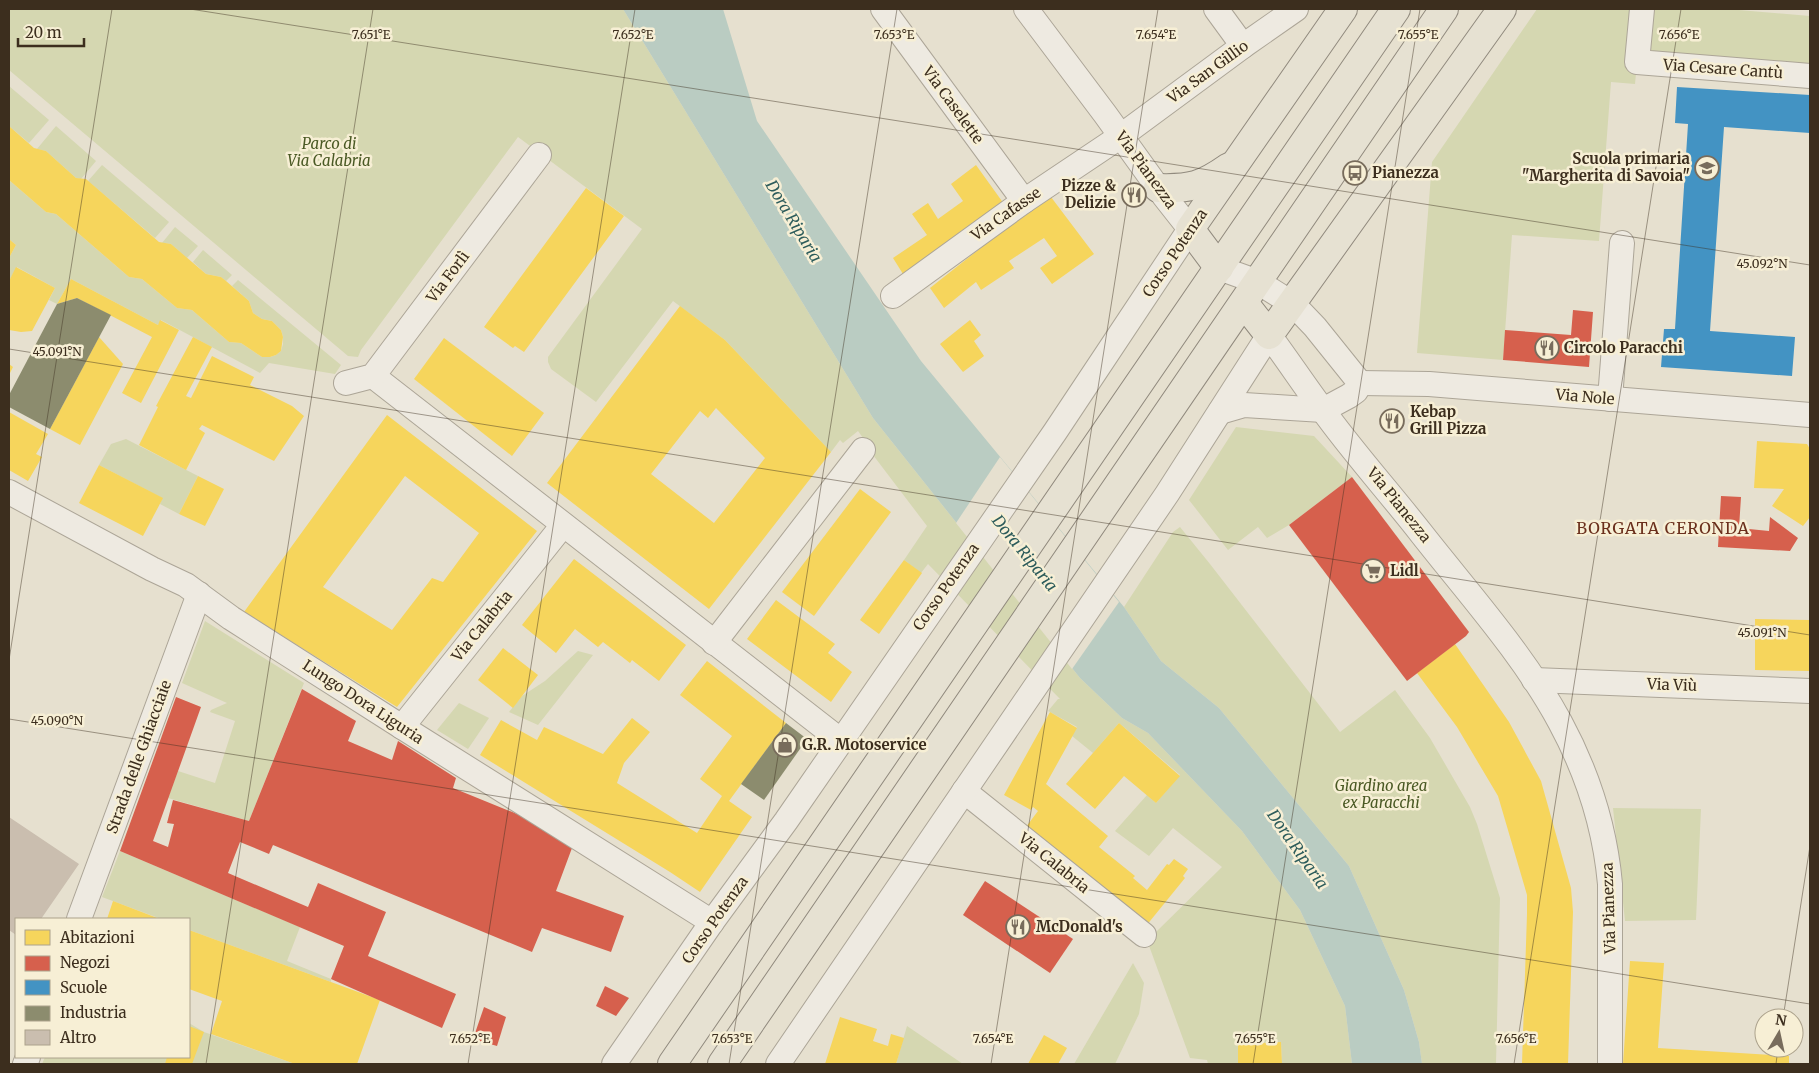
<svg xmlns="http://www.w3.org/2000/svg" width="1819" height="1073" font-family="Merriweather,serif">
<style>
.green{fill:#d5d7b1}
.water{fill:#baccc2}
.pier{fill:#e6e0cf}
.homes{fill:#f6d55c;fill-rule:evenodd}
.shops{fill:#d6604d}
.schools{fill:#4393c3}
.industry{fill:#8c8c6e}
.building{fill:#cabeaf}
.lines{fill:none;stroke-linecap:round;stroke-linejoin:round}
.minor-casing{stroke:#aca597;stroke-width:26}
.major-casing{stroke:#918a7e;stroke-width:30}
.minor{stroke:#eeeae1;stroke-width:24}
.major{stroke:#e6e1d2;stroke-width:28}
.ticks{fill:none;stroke:#3c2e1e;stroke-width:1;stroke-opacity:0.45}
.labels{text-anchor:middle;stroke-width:5;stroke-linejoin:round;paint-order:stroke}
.street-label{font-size:15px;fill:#3c2e1e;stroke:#f7efd5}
.park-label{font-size:15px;font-style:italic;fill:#4a5924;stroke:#f7efd5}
.poi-label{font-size:15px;font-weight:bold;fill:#3c2e1e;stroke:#f7efd5;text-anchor:start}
.water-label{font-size:16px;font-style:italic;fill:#2d5c5b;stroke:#f7efd5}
.neighbourhood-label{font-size:16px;letter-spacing:1px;fill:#6a2f1c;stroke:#f7efd5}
.ticks-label{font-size:12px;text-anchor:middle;fill:#3c2e1e;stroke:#f7efd5;stroke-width:5;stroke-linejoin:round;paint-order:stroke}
</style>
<rect width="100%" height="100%" fill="#e6e0cf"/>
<!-- green -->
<g class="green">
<path d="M9,9H623L873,418L1080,678L1122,718L1148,733L1242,831L1300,910L1345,1006L1352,1064H1282L1281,1042L1238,1044V1064H1208L1207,1060L1190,1058L1148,943L1155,933L1222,867L1173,828L1149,856L1115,831L1147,795L1156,803L1180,775L1119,723L1093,753L1072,736L1077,727L1048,711L1058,699H1060L928,564L921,573L904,560L927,526L870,451L866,442L858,431L843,443L840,440L831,452L725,340L673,301L596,402L551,369L548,362V357L642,229L518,137L361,350L358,357L348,356L9,70Z"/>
<path d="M1537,9H1727L1810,16V76L1637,63L1635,84L1611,82L1599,241L1512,235L1503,360L1417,353L1432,162Z"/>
<path d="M9,86L49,120L29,143L9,126Z"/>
<path d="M56,126L96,161L81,179L76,178L46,151L37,149Z"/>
<path d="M102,165L169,222L155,238L88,181Z"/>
<path d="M9,180L46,212L56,214L129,277L142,279L177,308L192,310L229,342L241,343L262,357H270L276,355L281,351L283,344V337L281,330L272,321L262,319L253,313L249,301L232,286L238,280L341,365L335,374L269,363L260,373L161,320L158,325L71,279L57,304L49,300L55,288L17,267L9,281V258L16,245L9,239Z"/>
<path d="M175,227L198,246L187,258L171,244L162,243Z"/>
<path d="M203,250L232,275L226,281L221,277L206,274L193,262Z"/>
<path d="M1236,427L1314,436L1352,477L1289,525L1267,538L1258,527L1228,550L1189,500Z"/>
<path d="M126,439L198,476L179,514L160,504L162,498L99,465L111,444Z"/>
<path d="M1180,527L1210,564L1340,732L1395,690L1430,738L1470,807L1477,824L1500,898L1496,1064H1422L1419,1042L1404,990L1349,866L1219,708L1161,661L1124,607L1173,532Z"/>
<path d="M205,621L304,683L249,821L168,798L178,771L215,783L235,721L210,712L211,710L227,703L182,683Z"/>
<path d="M578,651L593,655L538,725L509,712L522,696L545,681Z"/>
<path d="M459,703L489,718L468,749L437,730Z"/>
<path d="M1613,808L1701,809L1696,920L1625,921Z"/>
<path d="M120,851L300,927L287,961L331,979V982L189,930V919H161L102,897Z"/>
<path d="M1133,963L1144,983L1139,1014L1115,1064H1074Z"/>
<path d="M189,1023L204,1032L295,1064H42L45,1057H189Z"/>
<path d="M907,1026L963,1064H896Z"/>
</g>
<!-- water -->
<path class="water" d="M623,9H723L757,121L921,361L1124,607L1161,661L1219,708L1349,866L1404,990L1419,1042L1422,1064H1352L1345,1006L1300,910L1242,831L1148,733L1122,718L1080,678L873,418Z"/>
<!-- pier -->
<path class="pier" d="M1000,457L1119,602L1072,669L956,523Z"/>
<!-- homes -->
<g class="homes">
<path d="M9,126L34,148L46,151L76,178L86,179L159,242L171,244L206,274L221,277L226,281L249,301L253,313L262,319L272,321L281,330L283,337L281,351L276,355L270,357H262L241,343L229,342L192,310L177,308L142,279L129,277L56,214L46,212L9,180Z"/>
<path d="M976,165L1004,204L903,274L893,258L927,235L912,214L928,203L938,219L963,201L951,184Z"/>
<path d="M586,188L624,216L524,352L515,346L513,348L484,327Z"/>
<path d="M1051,197L1094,254L1052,284L1040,268L1057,256L1044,238L1009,261L1014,268L981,290L976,282L944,308L930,288L992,239Z"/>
<path d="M9,239L16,245L9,258Z"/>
<path d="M16,267L55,288L32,331L21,332L9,330V281Z"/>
<path d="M71,279L158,325L160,320L179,330L141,403L122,393L152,337L77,298L57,304Z"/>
<path d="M680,306L725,340L831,452L709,609L547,483ZM716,408L765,458L714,523L651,474L700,411L708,418Z"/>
<path d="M970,320L981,335L974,341L984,356L963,372L940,344Z"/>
<path d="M99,337L123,364L80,445L50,429Z"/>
<path d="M193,337L212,347L186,396L191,398L212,356L254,377L250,385L292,406L304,416L274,461L202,425L199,429L205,433L186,470L139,445L158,407L156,406Z"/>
<path d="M444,338L544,413L512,456L414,379Z"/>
<path d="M9,364L13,367L9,375Z"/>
<path d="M9,412L48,434L36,454L42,457L28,481L9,470Z"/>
<path d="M387,415L537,531L397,707L244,612ZM405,476L479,533L443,582L432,578L392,630L323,587Z"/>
<path d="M1757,441L1807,444L1810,449V517L1803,526L1772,506L1784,489L1754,488Z"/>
<path d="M99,465L163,498L143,536L79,503Z"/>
<path d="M198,476L224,489L205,526L179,514Z"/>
<path d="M860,489L891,512L814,616L782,592Z"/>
<path d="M574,559L686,645L659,681L632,660L630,663L603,642L598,647L575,629L556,653L522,625Z"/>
<path d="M904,560L922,573L879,634L860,620Z"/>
<path d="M776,600L835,644L828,653L852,672L831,702L747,639Z"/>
<path d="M1755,619L1810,620V671L1755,670Z"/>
<path d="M1455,644L1509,722L1541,781L1571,888L1573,912L1568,1064H1522L1527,914V895L1498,796L1457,727L1417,673Z"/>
<path d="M503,648L538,675L513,708L478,680Z"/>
<path d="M707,661L786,723L729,801L752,817L700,892L670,872L480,755L501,720L537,740L544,727L603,754L632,718L650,732L624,763L617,783L697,833L722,796L700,779L732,736L680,695Z"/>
<path d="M1050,712L1077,728L1046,784L1108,836L1099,847L1135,876L1133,878L1147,890L1167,864L1169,865L1174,859L1188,869L1183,876L1185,878L1146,926L1026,827L1038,811L1033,807L1031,810L1004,795Z"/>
<path d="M1119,723L1180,776L1156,803L1124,776L1095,809L1066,784Z"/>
<path d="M113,901L160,919H107Z"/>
<path d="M189,930L380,1000L357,1064H295L211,1034L222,1001L189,989Z"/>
<path d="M1630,961L1664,963L1658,1048L1789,1056V1064H1623Z"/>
<path d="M840,1017L877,1029L873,1041L888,1046L891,1034L904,1038L896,1064H825Z"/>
<path d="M189,1026L204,1032L192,1064H165L167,1057H189Z"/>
<path d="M1044,1035L1067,1048L1058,1064H1028Z"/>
<path d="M1281,1042L1282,1064H1238V1044Z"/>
</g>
<!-- shops -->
<g class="shops">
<path d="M1573,310L1593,312L1589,367L1503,360L1505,330L1571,335Z"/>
<path d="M1352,477L1469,632L1466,636L1407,681L1289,525Z"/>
<path d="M1721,496L1741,497L1739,528L1769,531L1770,517L1798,538L1790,551L1718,547Z"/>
<path d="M302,689L356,721L348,741L392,760L398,741L456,778L453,788L522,816L572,848L556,891L624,916L611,952L542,928L532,952L273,845L269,854L240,842L228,873L308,907L318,883L386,912L368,956L456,994L442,1028L331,979L344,946L120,851L176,697L201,707L153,841L168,847L174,824L167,823L173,800L249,821Z"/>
<path d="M985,881L1073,939L1050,973L963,915Z"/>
<path d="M605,986L629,998L616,1016L596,1006Z"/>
<path d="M484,1007L506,1017L497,1046L473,1039Z"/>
</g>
<!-- schools -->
<path class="schools" d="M1677,87L1810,95V133L1724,127L1710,331L1795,337L1792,376L1661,367L1664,329H1675L1688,124L1675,123Z"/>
<!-- industry -->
<g class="industry">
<path d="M77,298L111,315L50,429L9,407V395L57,304Z"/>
<path d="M786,723L807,739L764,800L741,784Z"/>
</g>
<!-- building -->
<path class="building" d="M9,817L79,864L41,919H16V935L9,930Z"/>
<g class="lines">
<!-- minor casing -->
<g class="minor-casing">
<g id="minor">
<path d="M883,9L1024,201"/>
<path d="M1216,9L1243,46"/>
<path d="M1642,9L1637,62L1810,76"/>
<path d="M1219,268L1258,282L1293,304L1315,327L1360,383"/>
<path d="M893,296L1024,201L1121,136L1243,46L1296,9"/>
<path d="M373,376L840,740"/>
<path d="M346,383L373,376L539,155"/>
<path d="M1360,383L1429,384L1810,415"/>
<path d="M1610,399L1622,243"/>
<path d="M1220,412L1244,405L1323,410L1349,396L1356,391L1360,383"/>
<path d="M9,492L152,569L186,585L231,618L402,727L712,922"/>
<path d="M714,643L863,450"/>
<path d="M1534,680L1810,691"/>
<path d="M402,727L563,525"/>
<path d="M964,791L1144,935"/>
<path d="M79,919L199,594"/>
<path d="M25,1064L28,1057"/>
<path d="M614,1064L712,922L786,821L1055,432L1190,229L1164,196L1105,114L1026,9"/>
<path d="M778,1064L1167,494L1269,335C1287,359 1304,385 1322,409C1352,451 1389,492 1421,533C1468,593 1524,655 1560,722C1587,772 1605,828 1610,884V1064"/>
</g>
</g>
<!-- major casing -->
<g class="major-casing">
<g id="major">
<path d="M1158,188C1191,189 1202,186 1229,167"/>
<path d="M1219,268L1190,229L1343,9"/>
<path d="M1244,303L1269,335L1502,9"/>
<path d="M672,1064L1396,9"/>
<path d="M722,1064L1444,9"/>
</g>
</g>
<!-- minor -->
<use href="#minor" class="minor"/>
<!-- major -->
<use href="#major" class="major"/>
</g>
<!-- ticks -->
<path class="ticks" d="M190,9L1810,265M9,349L1810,635M9,660L112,9M9,719L1810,1004M1783,1018L1810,846M206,1064L373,9M468,1064L635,9M729,1064L897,9M991,1064L1158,9M1253,1064L1420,9M1514,1064L1681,9M1776,1064L1778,1048"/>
<!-- icons -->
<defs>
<g id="school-ring" transform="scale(1.25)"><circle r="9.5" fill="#f7efd5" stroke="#786c5c" stroke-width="1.5"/><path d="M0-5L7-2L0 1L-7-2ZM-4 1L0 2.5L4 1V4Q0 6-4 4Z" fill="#786c5c"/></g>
<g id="bus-ring" transform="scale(1.25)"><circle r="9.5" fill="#f7efd5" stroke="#786c5c" stroke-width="1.5"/><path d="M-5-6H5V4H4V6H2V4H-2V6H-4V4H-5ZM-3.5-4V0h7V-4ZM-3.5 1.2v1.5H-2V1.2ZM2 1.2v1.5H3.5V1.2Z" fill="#786c5c"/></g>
<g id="restaurant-ring" transform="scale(1.25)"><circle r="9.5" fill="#f7efd5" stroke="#786c5c" stroke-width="1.5"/><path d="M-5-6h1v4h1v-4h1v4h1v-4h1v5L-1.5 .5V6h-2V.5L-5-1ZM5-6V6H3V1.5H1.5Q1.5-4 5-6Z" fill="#786c5c"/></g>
<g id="supermarket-ring" transform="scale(1.25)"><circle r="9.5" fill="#f7efd5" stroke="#786c5c" stroke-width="1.5"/><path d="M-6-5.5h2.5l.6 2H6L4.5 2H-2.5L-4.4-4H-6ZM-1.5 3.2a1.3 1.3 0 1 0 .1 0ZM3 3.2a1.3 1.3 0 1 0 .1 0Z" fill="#786c5c"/></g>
<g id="shop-ring" transform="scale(1.25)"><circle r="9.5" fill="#f7efd5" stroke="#786c5c" stroke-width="1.5"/><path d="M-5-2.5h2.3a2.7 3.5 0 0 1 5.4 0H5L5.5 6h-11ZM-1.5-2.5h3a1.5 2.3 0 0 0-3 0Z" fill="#786c5c"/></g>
</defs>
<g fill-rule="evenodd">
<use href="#school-ring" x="1707" y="168"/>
<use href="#bus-ring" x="1355" y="173"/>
<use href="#restaurant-ring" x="1134" y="195"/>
<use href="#restaurant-ring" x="1547" y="348"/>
<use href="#restaurant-ring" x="1392" y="421"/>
<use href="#supermarket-ring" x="1373" y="571"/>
<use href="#shop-ring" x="785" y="745"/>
<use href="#restaurant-ring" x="1018" y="927"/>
</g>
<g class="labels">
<!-- street labels -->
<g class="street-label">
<text transform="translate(1723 69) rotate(4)" y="5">Via Cesare Cantù</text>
<text transform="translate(1208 72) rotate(-36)" y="5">Via San Gillio</text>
<text transform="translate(953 105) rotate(54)" y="5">Via Caselette</text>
<text transform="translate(1146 170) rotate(54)" y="5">Via Pianezza</text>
<text transform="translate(1006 214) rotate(-35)" y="5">Via Cafasse</text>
<text transform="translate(1175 253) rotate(-56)" y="5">Corso Potenza</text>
<text transform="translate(448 277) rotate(-53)" y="5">Via Forlì</text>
<text transform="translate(1585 397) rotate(5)" y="5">Via Nole</text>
<text transform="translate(1399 505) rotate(51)" y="5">Via Pianezza</text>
<text transform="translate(946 587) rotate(-55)" y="5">Corso Potenza</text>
<text transform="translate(482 626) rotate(-51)" y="5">Via Calabria</text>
<text transform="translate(1672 685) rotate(2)" y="5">Via Viù</text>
<text transform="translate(363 702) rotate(33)" y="5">Lungo Dora Liguria</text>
<text transform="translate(139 757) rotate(-70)" y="5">Strada delle Ghiacciaie</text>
<text transform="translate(1054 863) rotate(39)" y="5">Via Calabria</text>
<text transform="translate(1609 908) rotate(-92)" y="5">Via Pianezza</text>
<text transform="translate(715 920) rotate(-55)" y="5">Corso Potenza</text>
</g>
<!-- park labels -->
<g class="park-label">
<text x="329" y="149">Parco di<tspan x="329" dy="17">Via Calabria</tspan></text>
<text x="1381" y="791">Giardino area<tspan x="1381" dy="17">ex Paracchi</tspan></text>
</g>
<!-- poi labels -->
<g class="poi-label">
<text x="1690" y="164" text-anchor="end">Scuola primaria<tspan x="1690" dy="17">"Margherita di Savoia"</tspan></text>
<text x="1372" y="178">Pianezza</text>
<text x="1116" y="191" text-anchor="end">Pizze &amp;<tspan x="1116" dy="17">Delizie</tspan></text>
<text x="1564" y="353">Circolo Paracchi</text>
<text x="1410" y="417">Kebap<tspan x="1410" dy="17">Grill Pizza</tspan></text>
<text x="1390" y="576">Lidl</text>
<text x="802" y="750">G.R. Motoservice</text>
<text x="1036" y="932">McDonald's</text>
</g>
<!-- water labels -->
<g class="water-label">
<text transform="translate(794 221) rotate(59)" y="6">Dora Riparia</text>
<text transform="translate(1025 553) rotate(51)" y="6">Dora Riparia</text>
<text transform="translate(1298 849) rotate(55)" y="6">Dora Riparia</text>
</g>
<!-- neighbourhood labels -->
<g class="neighbourhood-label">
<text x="1663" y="534">BORGATA CERONDA</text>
</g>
</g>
<g class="ticks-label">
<text x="371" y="39">7.651°E</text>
<text x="633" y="39">7.652°E</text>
<text x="894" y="39">7.653°E</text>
<text x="1156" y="39">7.654°E</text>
<text x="1418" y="39">7.655°E</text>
<text x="1679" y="39">7.656°E</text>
<text x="1762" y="268">45.092°N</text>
<text x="57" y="356">45.091°N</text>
<text x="1762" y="637">45.091°N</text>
<text x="57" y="725">45.090°N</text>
<text x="470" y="1043">7.652°E</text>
<text x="732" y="1043">7.653°E</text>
<text x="993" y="1043">7.654°E</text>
<text x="1255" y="1043">7.655°E</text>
<text x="1516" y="1043">7.656°E</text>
</g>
<!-- border -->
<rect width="1819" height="1073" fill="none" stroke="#3c2e1e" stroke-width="20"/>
<!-- legend -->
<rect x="15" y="918" width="175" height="140" fill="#f7efd5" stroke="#aca28c"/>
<rect x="25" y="930" width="25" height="15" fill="#f6d55c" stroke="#aca28c"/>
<text x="60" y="943" font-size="15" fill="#3c2e1e">Abitazioni</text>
<rect x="25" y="956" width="25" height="15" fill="#d6604d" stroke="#aca28c"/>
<text x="60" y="968" font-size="15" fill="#3c2e1e">Negozi</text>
<rect x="25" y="980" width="25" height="15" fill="#4393c3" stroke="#aca28c"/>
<text x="60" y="993" font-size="15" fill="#3c2e1e">Scuole</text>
<rect x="25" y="1006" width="25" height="15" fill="#8c8c6e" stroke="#aca28c"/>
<text x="60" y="1018" font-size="15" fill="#3c2e1e">Industria</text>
<rect x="25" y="1030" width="25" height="15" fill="#cabeaf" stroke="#aca28c"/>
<text x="60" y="1043" font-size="15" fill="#3c2e1e">Altro</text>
<!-- north arrow -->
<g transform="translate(1779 1033) rotate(9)"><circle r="24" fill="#f7efd5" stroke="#aca28c"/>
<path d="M0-4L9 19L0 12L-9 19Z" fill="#786c5c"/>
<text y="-8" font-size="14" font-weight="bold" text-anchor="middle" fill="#3c2e1e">N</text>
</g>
<!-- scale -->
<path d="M18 38v8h66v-8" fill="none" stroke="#3c2e1e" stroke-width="2.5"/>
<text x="25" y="38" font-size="15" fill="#3c2e1e" stroke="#f7efd5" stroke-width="4" paint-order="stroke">20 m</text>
</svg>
